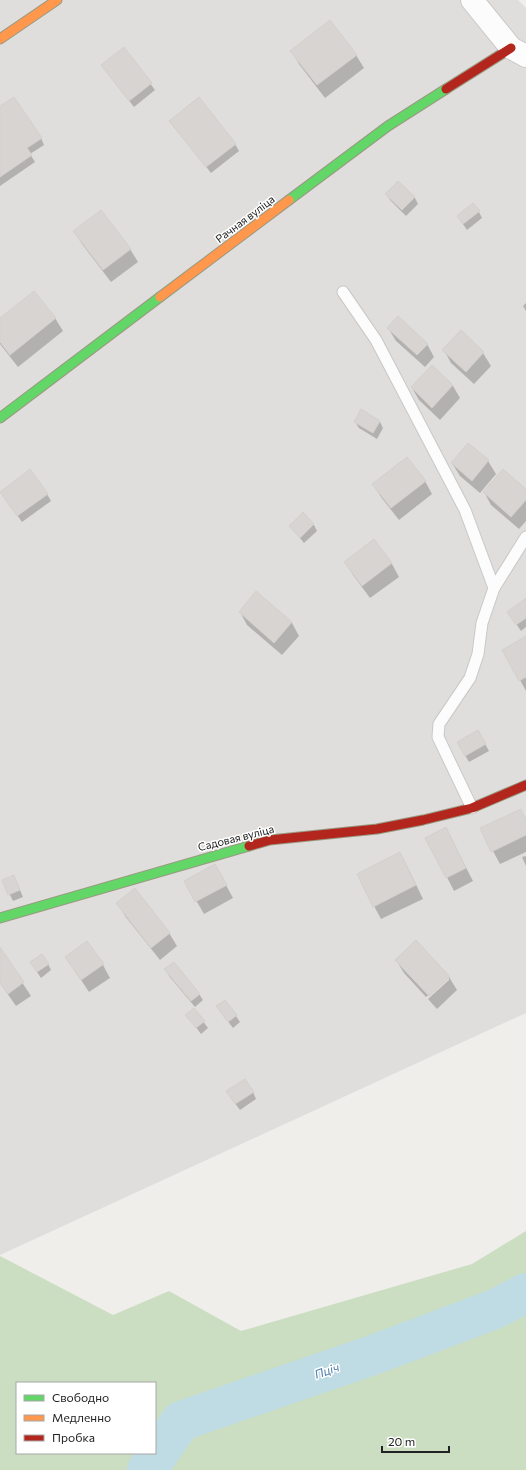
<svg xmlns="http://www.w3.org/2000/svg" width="526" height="1470" font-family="Commissioner,sans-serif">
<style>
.residential{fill:#dfdedc}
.forest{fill:#cbdec1;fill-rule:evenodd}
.shadow{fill:#0003}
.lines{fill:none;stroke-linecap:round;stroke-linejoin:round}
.river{stroke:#bfdbe3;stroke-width:40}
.building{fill:#d7d4d2;stroke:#d3d0cc}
.lane-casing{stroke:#c9c8c7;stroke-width:13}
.street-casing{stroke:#c9c8c7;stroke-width:24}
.fast-casing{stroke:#999a82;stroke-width:11}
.slow-casing{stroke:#999a82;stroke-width:11}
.jam-casing{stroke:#999a82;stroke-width:11}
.lane{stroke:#fdfcfc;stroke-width:11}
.street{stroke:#fdfcfc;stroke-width:22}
.fast{stroke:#63d668;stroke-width:9}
.slow{stroke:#ff974d;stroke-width:9}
.jam{stroke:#b3261e;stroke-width:9}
.labels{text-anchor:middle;stroke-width:3;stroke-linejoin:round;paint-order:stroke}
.street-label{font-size:11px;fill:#222;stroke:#fff}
.water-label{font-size:12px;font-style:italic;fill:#4a7aab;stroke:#fff}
</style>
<rect width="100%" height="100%" fill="#f0eeeb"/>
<!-- residential -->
<path class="residential" d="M0,0H518L526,8V1013L0,1255Z"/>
<!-- forest -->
<path class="forest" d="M526,1231V1470H0V1256L113,1315L169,1291L241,1331L472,1264ZM17,1383H155V1453H17Z"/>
<!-- shadow -->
<g class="shadow">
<path d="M124,48L155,90L134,107L106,71Z"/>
<path d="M292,51L356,55L364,68L325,98L299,64Z"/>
<path d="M0,108L41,138L44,145L30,154L35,162L0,186Z"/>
<path d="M171,122L235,144L239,151L211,173Z"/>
<path d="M398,182L415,198L418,204L406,216L390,200L386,194Z"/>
<path d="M479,212L482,218L467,230L458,217Z"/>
<path d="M74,231L130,249L138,262L111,282L82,244Z"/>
<path d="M526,303V311L523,306Z"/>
<path d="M55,318L63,331L18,367L0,344V319Z"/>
<path d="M388,328L427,344L434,357L425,367L396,341Z"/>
<path d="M461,332L483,353L491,366L474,384L451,363L444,350Z"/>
<path d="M432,366L453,386L460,398L440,420L419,400L412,388Z"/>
<path d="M355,422H380L383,428L377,439L359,428Z"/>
<path d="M468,445L488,461L496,474L480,493L460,476L452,463Z"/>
<path d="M425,481L432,494L399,520L381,497L373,484Z"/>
<path d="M526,491V521L519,529L491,505L484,492Z"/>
<path d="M47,494L51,501L22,522L5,498Z"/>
<path d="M303,514L314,525L317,531L304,543L290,526Z"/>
<path d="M374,541L392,564L399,577L370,598L353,575L346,562Z"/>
<path d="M257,593L292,623L299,636L282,655L247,625L240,612Z"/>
<path d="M526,599V627L521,631L512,618Z"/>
<path d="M526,637V691L520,680Z"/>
<path d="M478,731L489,751L469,762L458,743Z"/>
<path d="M520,810L526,820V852L500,864L481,829Z"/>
<path d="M446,829L473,881L454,891L427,838Z"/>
<path d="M526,856V866L522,857Z"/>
<path d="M215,865L233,898L204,914L185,881Z"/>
<path d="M407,866L423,899L381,919L374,906Z"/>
<path d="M3,881L17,883L23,897L13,901Z"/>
<path d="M118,903L169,933L177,946L160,960L125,916Z"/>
<path d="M416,942L449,977L457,990L437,1009L428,999L449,980V977L426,997L404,973L396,960Z"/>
<path d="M0,949L31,996L16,1006L0,983Z"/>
<path d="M66,957L103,965L110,978L89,992Z"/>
<path d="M48,964L51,970L41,978L35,969Z"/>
<path d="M166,969L199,994L203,1000L195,1007L169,976Z"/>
<path d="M217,1007L236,1016L240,1022L233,1028Z"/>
<path d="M194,1009L208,1028L201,1034L187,1015Z"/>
<path d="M253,1092L256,1099L240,1110L231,1098Z"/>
</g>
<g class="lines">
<!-- river -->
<path class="river" d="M147,1470L181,1421L373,1355L495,1309L526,1293"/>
</g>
<!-- building -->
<g class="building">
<path d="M330,20L357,55L317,85L290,51Z"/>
<path d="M124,47L152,83L129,101L101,65Z"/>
<path d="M14,97L42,138L27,148L32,155L0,177V106Z"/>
<path d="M199,97L236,144L206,167L169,121Z"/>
<path d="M398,181L415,197L402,210L385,194Z"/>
<path d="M473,203L480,211L463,224L457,216Z"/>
<path d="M101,210L131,249L103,270L73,231Z"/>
<path d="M34,291L56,318L10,355L0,342V318Z"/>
<path d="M398,316L428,344L417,355L387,328Z"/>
<path d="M461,330L484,352L466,372L442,350Z"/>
<path d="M432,365L453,385L432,408L411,387Z"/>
<path d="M361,409L380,421L373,433L354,422Z"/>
<path d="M468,443L489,460L472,481L451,463Z"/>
<path d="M407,457L426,481L391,508L372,484Z"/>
<path d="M30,469L48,494L17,516L0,492Z"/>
<path d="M503,469L526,489V500L511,517L483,492Z"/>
<path d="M303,512L314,524L300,538L289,526Z"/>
<path d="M374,539L392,563L362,586L344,562Z"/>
<path d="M256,591L292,622L274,643L239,612Z"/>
<path d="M526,598V618L516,625L507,612Z"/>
<path d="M526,636V677L519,681L502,650Z"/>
<path d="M478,730L486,744L465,756L457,742Z"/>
<path d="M521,809L526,820V835L491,852L480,828Z"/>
<path d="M446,827L466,868L446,878L425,838Z"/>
<path d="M400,852L416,885L373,907L357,874Z"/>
<path d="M215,864L227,885L195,902L184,881Z"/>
<path d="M14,875L20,890L8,895L2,880Z"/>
<path d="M135,888L170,933L151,948L116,903Z"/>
<path d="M416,940L450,977L429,996L395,960Z"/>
<path d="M87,941L104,964L81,980L65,957Z"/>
<path d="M0,947L24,982L8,994L0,983Z"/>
<path d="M42,954L49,964L37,972L30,962Z"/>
<path d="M174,962L200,994L191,1001L164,969Z"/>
<path d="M225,1000L237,1015L228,1022L216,1006Z"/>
<path d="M194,1008L205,1021L196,1028L185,1015Z"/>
<path d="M245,1079L254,1092L235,1104L226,1091Z"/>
</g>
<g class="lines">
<!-- lane casing -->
<g class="lane-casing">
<g id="lane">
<path d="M343,292L376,340L465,510L494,588"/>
<path d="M472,808L438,737L439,724L470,678L478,654L482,623L494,588L526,537"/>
</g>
</g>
<!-- street casing -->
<g class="street-casing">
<path id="street" d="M472,0L511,48L526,56"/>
</g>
<!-- fast casing -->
<g class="fast-casing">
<g id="fast">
<path d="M289,200L388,126L446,89"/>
<path d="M0,418L160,297"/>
<path d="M0,918L249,846"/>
</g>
</g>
<!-- slow casing -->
<g class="slow-casing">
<g id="slow">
<path d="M0,39L57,0"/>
<path d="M160,297L289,200"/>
</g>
</g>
<!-- jam casing -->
<g class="jam-casing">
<g id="jam">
<path d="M446,89L511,48"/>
<path d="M249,846L270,840L377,829L423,820L472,808L526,785"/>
</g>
</g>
<!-- lane -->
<use href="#lane" class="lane"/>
<!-- street -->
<use href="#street" class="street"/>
<!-- fast -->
<use href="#fast" class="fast"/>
<!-- slow -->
<use href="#slow" class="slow"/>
<!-- jam -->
<use href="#jam" class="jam"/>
</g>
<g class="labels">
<!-- street labels -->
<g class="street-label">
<text transform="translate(245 219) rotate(-37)" y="4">Рачная вуліца</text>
<text transform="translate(236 838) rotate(-14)" y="4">Садовая вуліца</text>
</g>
<!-- water labels -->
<g class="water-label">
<text transform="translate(327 1371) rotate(-19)" y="4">Пціч</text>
</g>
</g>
<!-- legend -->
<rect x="16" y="1382" width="140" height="72" fill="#ffffff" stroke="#a7a7a7"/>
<rect x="24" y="1395" width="20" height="6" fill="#63d668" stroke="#a7a7a7"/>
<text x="52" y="1402" font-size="12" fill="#222222">Свободно</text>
<rect x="24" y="1415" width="20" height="6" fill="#ff974d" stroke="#a7a7a7"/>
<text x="52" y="1422" font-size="12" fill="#222222">Медленно</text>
<rect x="24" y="1435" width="20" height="6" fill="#b3261e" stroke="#a7a7a7"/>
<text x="52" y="1442" font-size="12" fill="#222222">Пробка</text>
<!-- scale -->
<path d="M382 1446v6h67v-6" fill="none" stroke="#222222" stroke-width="2"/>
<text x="388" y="1446" font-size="12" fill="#222222" stroke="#ffffff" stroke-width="3" paint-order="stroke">20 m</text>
</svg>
